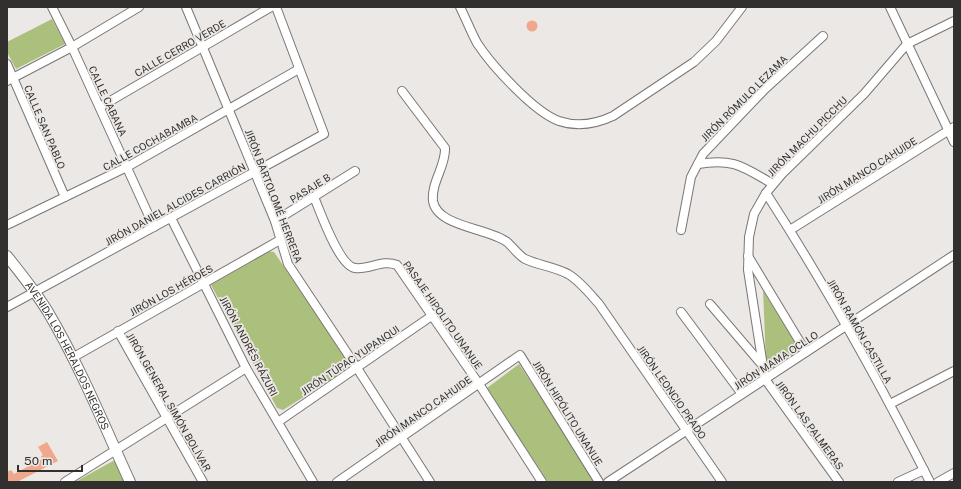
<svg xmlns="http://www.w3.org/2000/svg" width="961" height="489" font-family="'Public Sans',sans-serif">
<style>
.green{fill:#acc07e}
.building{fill:#efa88d}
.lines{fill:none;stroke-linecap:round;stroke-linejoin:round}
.minor-casing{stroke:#7b7674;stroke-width:10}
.tertiary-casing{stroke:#7b7674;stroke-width:12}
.minor{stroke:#fff;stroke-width:8}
.tertiary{stroke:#fff;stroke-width:10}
.labels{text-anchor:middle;stroke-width:3.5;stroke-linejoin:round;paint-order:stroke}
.street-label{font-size:10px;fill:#32302f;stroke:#ece8e5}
</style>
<rect width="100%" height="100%" fill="#ece8e5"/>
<!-- green -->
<g class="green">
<path d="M52,19L65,44L16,69L7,52V42Z"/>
<path d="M268,251L274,252L347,360V368L345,371L283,410L277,408L211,285L213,280Z"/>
<path d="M763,290L800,350L772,369L766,363Z"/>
<path d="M519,364L596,482H548L487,388Z"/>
<path d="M113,461L117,462L127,482H75Z"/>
</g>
<!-- building -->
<g class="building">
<circle cx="532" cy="26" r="5.5"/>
<path d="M47,442L58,461L17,482H7V472L11,470L14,474L42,459L41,456L43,455L38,447Z"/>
</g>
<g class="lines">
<!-- minor casing -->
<g class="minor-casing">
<g id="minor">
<path d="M52,7L72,47L154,227"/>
<path d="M186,7L275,221L288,264L357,368L430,482"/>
<path d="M460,7C466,19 471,32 477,43C492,66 534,112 559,121C577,127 596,124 613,116L694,62L716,41L742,7"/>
<path d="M890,7L954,142"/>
<path d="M7,64L65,197"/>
<path d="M7,81L72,47L139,7"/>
<path d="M402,91L445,148C446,166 431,182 433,201C437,227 489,228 507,242C513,247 518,255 525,259C538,265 555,267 568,274C580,281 590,294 599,304L722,482"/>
<path d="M100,107L271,7"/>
<path d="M698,164C734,158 743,167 773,184"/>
<path d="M766,193C826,286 880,383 930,482"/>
<path d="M314,197C320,211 339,266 355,268C370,270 382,259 397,265L479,384L542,482"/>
<path d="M171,218L246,368L313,482"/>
<path d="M275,221L355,171"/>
<path d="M7,225L127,167L299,69"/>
<path d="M681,230L691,177L703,154L765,89L823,36"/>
<path d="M790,230L954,127"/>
<path d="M748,256L806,352"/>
<path d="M710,304L763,366"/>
<path d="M7,307L324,134L276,7"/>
<path d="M681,312L742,394"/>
<path d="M118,331L203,482"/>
<path d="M72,358L280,240"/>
<path d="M890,404L954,371"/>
<path d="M278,422L433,315"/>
<path d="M65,482L246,368"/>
<path d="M337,482L520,355L599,482"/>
<path d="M608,482L954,255"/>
<path d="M839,482L765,379L748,270L749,237L754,214L766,193L782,174L864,94L907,44L954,21"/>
<path d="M898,482L924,470"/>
<path d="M938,482L954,473"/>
</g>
</g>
<!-- tertiary casing -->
<g class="tertiary-casing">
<g id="tertiary">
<path id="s1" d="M7,256C22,275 36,292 48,312C80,366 104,425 130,482"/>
</g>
</g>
<!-- minor -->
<use href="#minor" class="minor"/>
<!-- tertiary -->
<use href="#tertiary" class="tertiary"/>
</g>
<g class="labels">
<!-- street labels -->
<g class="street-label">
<text transform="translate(180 48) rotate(-30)" y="4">CALLE CERRO VERDE</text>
<text transform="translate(744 98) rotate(-45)" y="4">JIRÓN RÓMULO LEZAMA</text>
<text transform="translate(108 101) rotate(65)" y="4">CALLE CABANA</text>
<text transform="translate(45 127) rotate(67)" y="4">CALLE SAN PABLO</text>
<text transform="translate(807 136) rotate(-45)" y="4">JIRÓN MACHU PICCHU</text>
<text transform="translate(150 142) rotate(-29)" y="4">CALLE COCHABAMBA</text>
<text transform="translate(867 170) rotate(-32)" y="4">JIRÓN MANCO CAHUIDE</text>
<text transform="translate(310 188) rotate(-32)" y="4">PASAJE B</text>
<text transform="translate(274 196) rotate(69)" y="4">JIRÓN BARTOLOMÉ HERRERA</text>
<text transform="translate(175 204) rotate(-29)" y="4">JIRÓN DANIEL ALCIDES CARRIÓN</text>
<text transform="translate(171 290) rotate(-29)" y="4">JIRÓN LOS HÉROES</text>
<text transform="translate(443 315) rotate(55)" y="4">PASAJE HIPOLITO UNANUE</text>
<text transform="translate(860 331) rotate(60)" y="4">JIRÓN RAMÓN CASTILLA</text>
<text transform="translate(249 346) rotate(62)" y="4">JIRÓN ANDRÉS RÁZURI</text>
<text dy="4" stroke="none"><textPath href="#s1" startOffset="117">AVENIDA LOS HERALDOS NEGROS</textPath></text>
<text transform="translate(350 360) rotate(-34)" y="4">JIRÓN TÚPAC YUPANQUI</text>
<text transform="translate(776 360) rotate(-33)" y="4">JIRÓN MAMA OCLLO</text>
<text transform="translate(672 392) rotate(55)" y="4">JIRÓN LEONCIO PRADO</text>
<text transform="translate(169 402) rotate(60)" y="4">JIRÓN GENERAL SIMÓN BOLÍVAR</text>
<text transform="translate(423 411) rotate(-35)" y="4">JIRÓN MANCO CAHUIDE</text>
<text transform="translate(568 413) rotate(58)" y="4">JIRÓN HIPÓLITO UNANUE</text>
<text transform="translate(810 425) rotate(54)" y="4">JIRÓN LAS PALMERAS</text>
</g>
</g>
<!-- border -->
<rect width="961" height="489" fill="none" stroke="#32302f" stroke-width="16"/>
<!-- scale -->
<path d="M18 465v6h64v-6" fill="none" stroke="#32302f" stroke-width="2"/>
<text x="24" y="465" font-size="12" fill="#32302f" stroke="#ece8e5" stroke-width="3" paint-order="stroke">50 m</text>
</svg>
